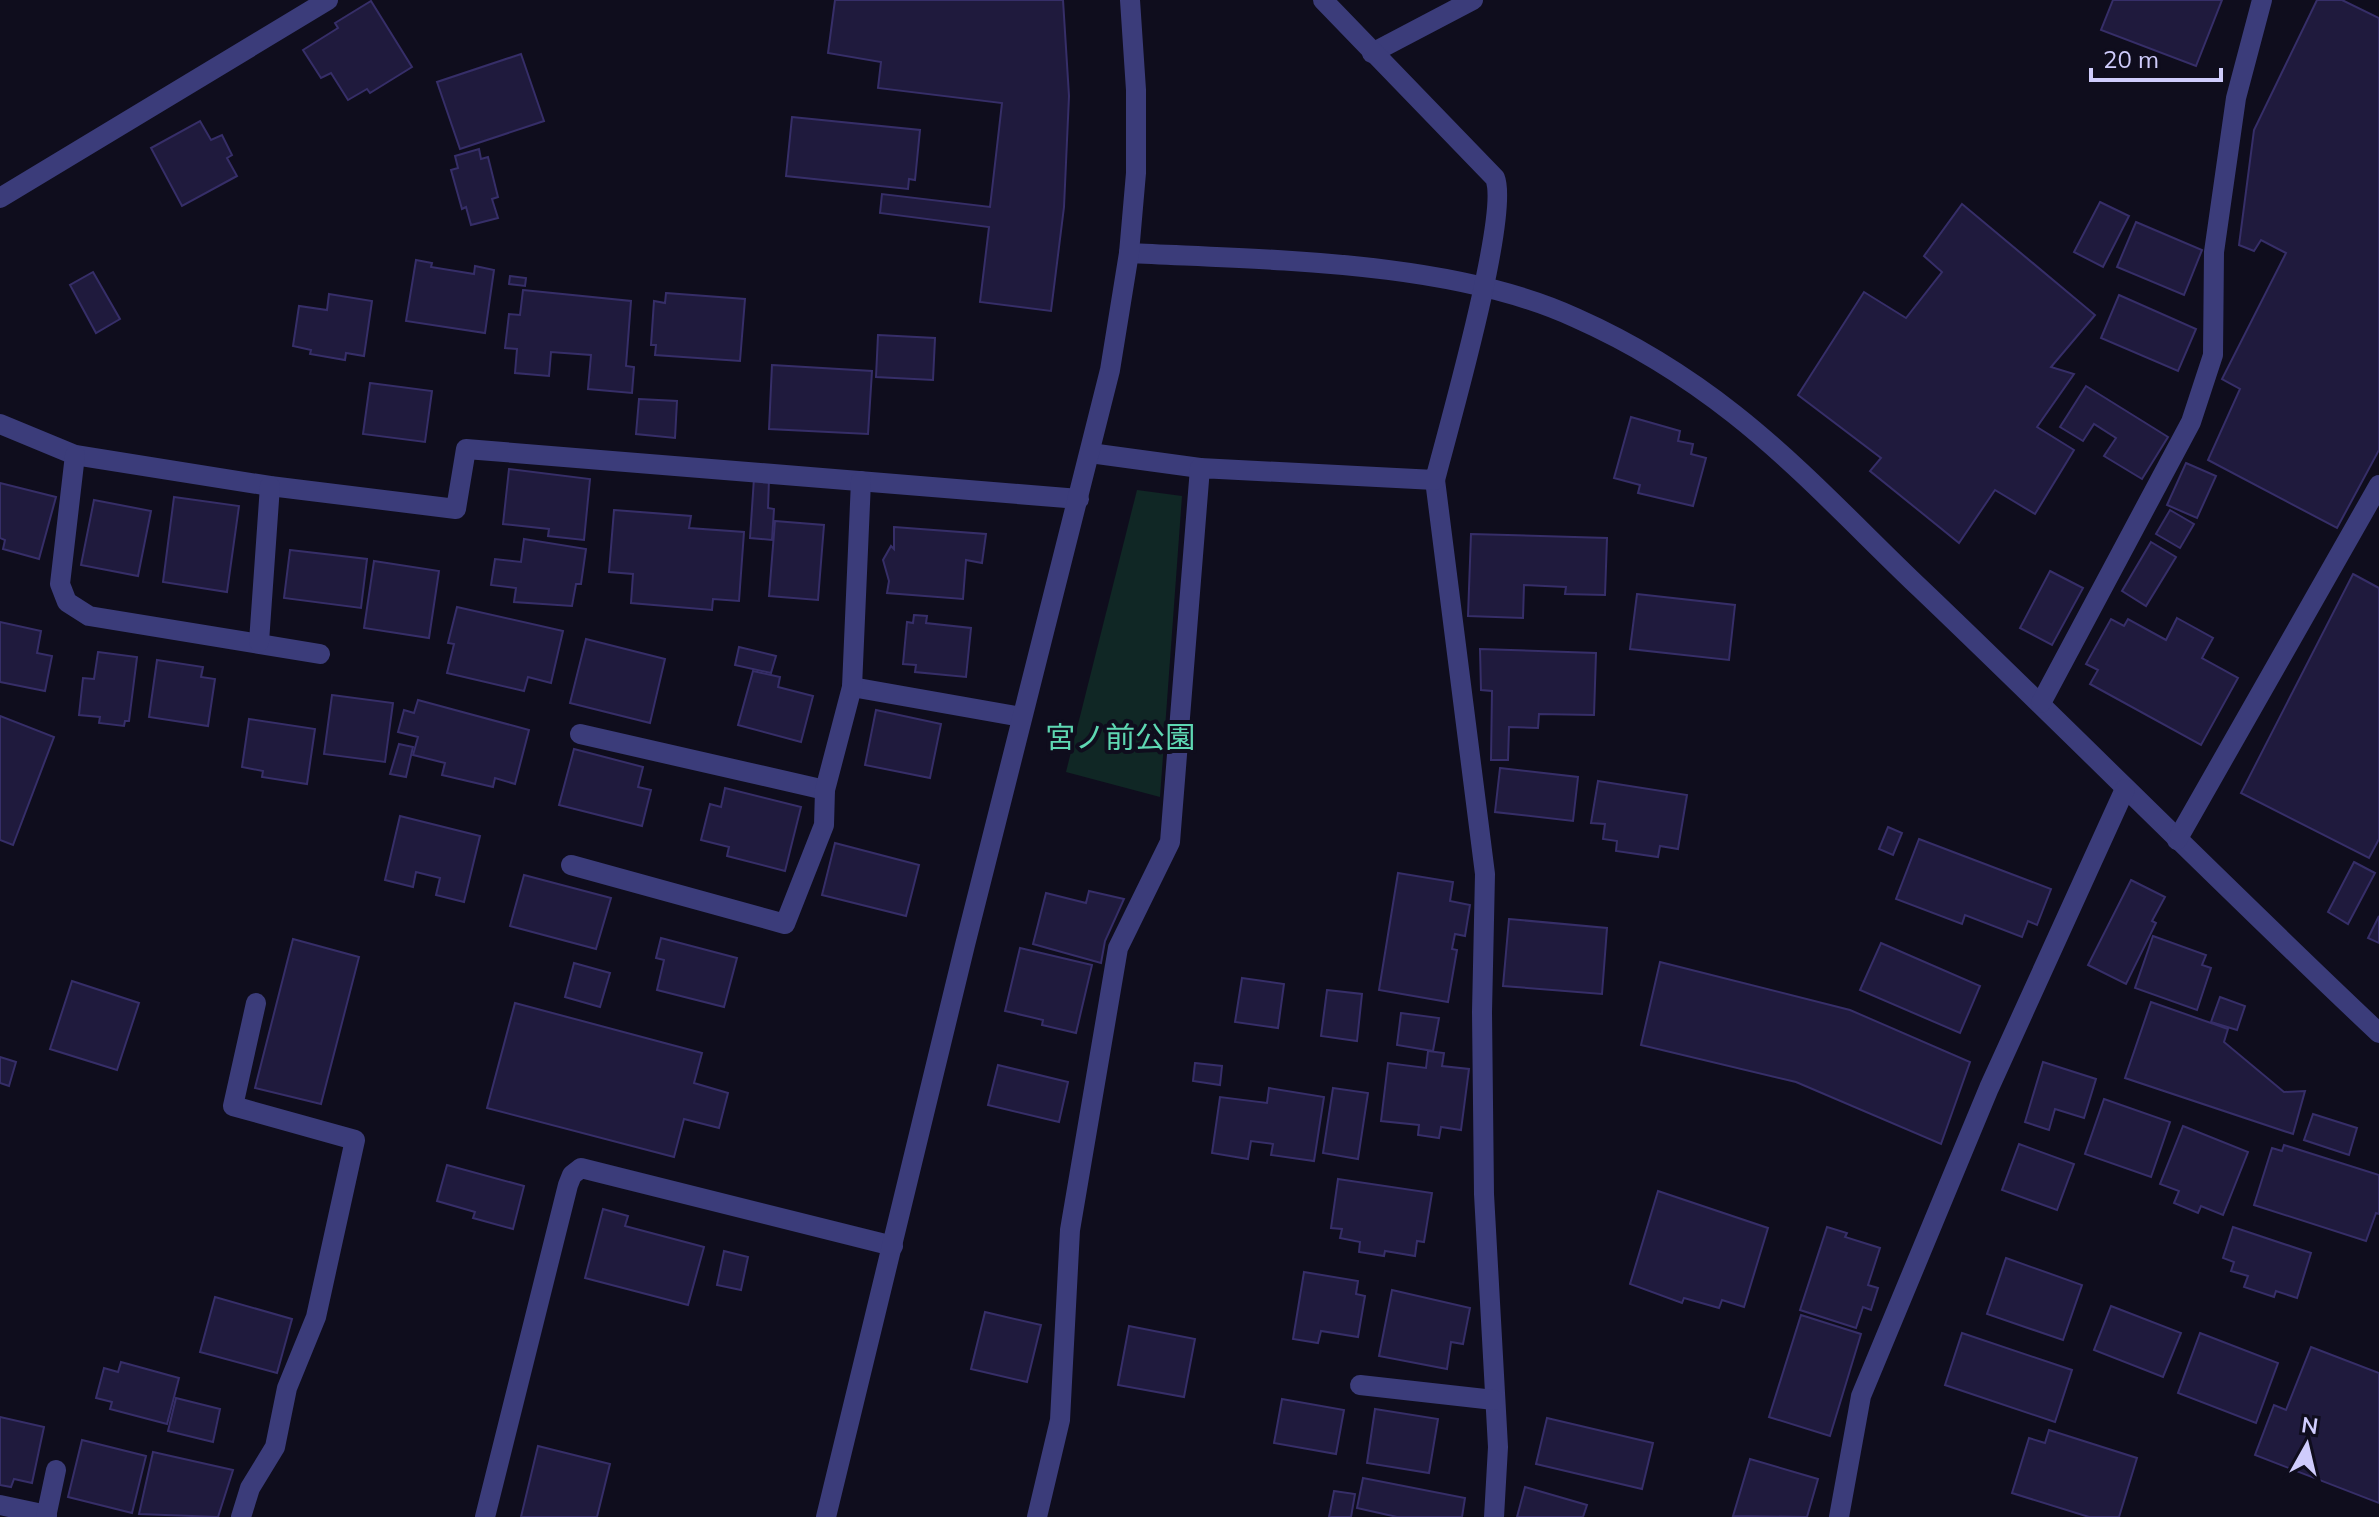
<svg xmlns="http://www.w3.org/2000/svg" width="2379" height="1517" font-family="Mulish,'Noto Sans JP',sans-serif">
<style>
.green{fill:#102725}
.building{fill:#1f1a3d;stroke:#362e68;stroke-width:2}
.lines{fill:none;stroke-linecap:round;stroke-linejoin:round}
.minor{stroke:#3b3c7a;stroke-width:20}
.labels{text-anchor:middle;stroke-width:8;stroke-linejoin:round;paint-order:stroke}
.park-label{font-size:30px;fill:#5ed7b2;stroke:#0f0d1d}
</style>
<rect width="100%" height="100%" fill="#0f0d1d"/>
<!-- green -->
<path class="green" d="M1137,490L1182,496L1160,797L1066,772Z"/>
<!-- building -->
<g class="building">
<path d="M835,0H1063L1069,96L1064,207L1051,311L980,302L989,227L880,213L882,194L990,207L1002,103L878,88L881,62L828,53Z"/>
<path d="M2113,0H2222L2196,66L2101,30Z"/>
<path d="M2317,0H2342L2379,18V450L2337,528L2208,460L2240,389L2222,379L2286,253L2261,240L2254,251L2239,245L2254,130Z"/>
<path d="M371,1L412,67L370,93L367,89L348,100L331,73L321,78L303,50L338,28L335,23Z"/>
<path d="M521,54L544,121L460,149L437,82Z"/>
<path d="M792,117L920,130L915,180L909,179L908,189L786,176Z"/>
<path d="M200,121L211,140L222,135L232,155L227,158L237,176L182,206L151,148Z"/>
<path d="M479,149L481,159L488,157L498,197L492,199L498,218L471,225L466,207L462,209L451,170L458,168L455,156Z"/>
<path d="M2100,202L2129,216L2103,267L2074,252Z"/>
<path d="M1962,204L2095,315L2051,367L2074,374L2037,427L2074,450L2035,514L1995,490L1959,543L1870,471L1881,458L1798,395L1864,292L1906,318L1942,272L1924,256Z"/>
<path d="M2136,222L2202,250L2184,295L2117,267Z"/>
<path d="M416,260L432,263L431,267L474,274L475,266L494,270L485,333L406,321Z"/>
<path d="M93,272L120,319L96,333L70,285Z"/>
<path d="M510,276L526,278L525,286L509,284Z"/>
<path d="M523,290L631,301L626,366L634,367L632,393L588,389L591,355L551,352L549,376L515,373L517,349L505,348L509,314L520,315Z"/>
<path d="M666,293L745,299L740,361L655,355L656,345H651L654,301L665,303Z"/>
<path d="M329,294L372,301L364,356L346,353L345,360L310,354L311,350L293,346L299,306L327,310Z"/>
<path d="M2119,295L2196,329L2178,371L2101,338Z"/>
<path d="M878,335L935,338L933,380L876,377Z"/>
<path d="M772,365L872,371L868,434L769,429Z"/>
<path d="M370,383L432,391L425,442L363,434Z"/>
<path d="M2086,386L2168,437L2142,479L2104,456L2116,438L2094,424L2083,441L2060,427Z"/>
<path d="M639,399L677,401L675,438L636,434Z"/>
<path d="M1631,417L1680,431L1678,441L1693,444L1691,454L1706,458L1693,506L1638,493L1640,485L1614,478Z"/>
<path d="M2186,463L2216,476L2197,518L2167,505Z"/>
<path d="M509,469L590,479L584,540L548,536L549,529L503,524Z"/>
<path d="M754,478L769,479L768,508L774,509L772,540L750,538Z"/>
<path d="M0,483L56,497L39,559L3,549L5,540L0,538Z"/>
<path d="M174,497L239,506L227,592L163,582Z"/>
<path d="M94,500L151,511L138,576L81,565Z"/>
<path d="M614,510L691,516L689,528L744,532L739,601L713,599L712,610L631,603L633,574L609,572Z"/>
<path d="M2170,510L2194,524L2180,548L2156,534Z"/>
<path d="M775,521L824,525L818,600L769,596Z"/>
<path d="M894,527L986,534L982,563L966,560L963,599L887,593L889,581L883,560L891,546L894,549Z"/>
<path d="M1471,534L1607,538L1605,595L1565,594L1566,587L1524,585L1523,618L1468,616Z"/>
<path d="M524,539L586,549L581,584H576L572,606L514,602L516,588L491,585L495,559L521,562Z"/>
<path d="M2151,542L2176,557L2146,606L2122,591Z"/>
<path d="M290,550L367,559L361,608L284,598Z"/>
<path d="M374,561L439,571L429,638L364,628Z"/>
<path d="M2050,571L2083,588L2052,645L2020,628Z"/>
<path d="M2353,574L2379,588V839L2369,858L2241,793Z"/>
<path d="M1637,594L1735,605L1729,660L1630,649Z"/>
<path d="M457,607L563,631L551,683L528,677L524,691L447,673L454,644L448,643Z"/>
<path d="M914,615L927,616L926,623L971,628L966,677L915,672L916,665L903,664L907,622L913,623Z"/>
<path d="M2177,618L2213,638L2202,658L2238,678L2201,745L2090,684L2098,670L2086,664L2111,619L2124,626L2128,619L2166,640Z"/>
<path d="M0,622L41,631L37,653L52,656L45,691L0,682Z"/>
<path d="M586,639L665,659L650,723L570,703Z"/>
<path d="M739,647L776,656L771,673L735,665Z"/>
<path d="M1480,649L1596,653L1594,715L1539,714L1538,728L1509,727L1508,760H1491L1492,691L1481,690Z"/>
<path d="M98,652L137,657L129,721H125L124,726L99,723L100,717L79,715L83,678L94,679Z"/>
<path d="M157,660L203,667L201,677L215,679L208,726L149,717Z"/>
<path d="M753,671L780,677L778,687L813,696L801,742L738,725Z"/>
<path d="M332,695L393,703L385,762L324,754Z"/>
<path d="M418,700L529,730L515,784L495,778L493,787L442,775L445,763L413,755L418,737L398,732L404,710L414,713Z"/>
<path d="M876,710L941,724L930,778L865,765Z"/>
<path d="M0,716L54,737L13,845L0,840Z"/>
<path d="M249,719L315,729L307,784L262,777L263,771L242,767Z"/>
<path d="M399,744L413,747L406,777L390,774Z"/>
<path d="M574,749L643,767L638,787L651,790L642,826L559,805Z"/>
<path d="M1500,768L1578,777L1573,821L1495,812Z"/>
<path d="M1598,781L1687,795L1678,849L1660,846L1658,857L1616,851L1617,841L1603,839L1605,824L1591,823Z"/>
<path d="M725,788L801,807L785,871L727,856L729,847L701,840L710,804L721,807Z"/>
<path d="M400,816L480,836L464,902L436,895L440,878L416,872L413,887L385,880Z"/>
<path d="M1888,827L1902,833L1893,855L1879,849Z"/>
<path d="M1919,839L2051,889L2037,925L2028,921L2022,937L1965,915L1962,924L1896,899Z"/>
<path d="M835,843L919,865L906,916L822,895Z"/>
<path d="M2354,862L2375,873L2348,924L2328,912Z"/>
<path d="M1398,873L1453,882L1450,901L1470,905L1465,936L1455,934L1452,949L1457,950L1448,1002L1379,990Z"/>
<path d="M524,875L611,898L596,949L510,926Z"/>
<path d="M2131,880L2165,897L2152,921L2156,923L2126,984L2088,965Z"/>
<path d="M1089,891L1124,899L1105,941L1101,963L1033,944L1046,893L1086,903Z"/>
<path d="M2379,916V943L2368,938Z"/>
<path d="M1509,919L1607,928L1602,994L1503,986Z"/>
<path d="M2153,936L2206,955L2202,965L2211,968L2197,1010L2135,988Z"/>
<path d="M661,938L737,958L724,1007L657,990L664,960L656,958Z"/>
<path d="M293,939L359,957L321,1104L255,1088Z"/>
<path d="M1881,943L1980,986L1960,1033L1860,990Z"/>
<path d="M1020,948L1092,965L1076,1033L1042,1025L1043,1020L1005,1011Z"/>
<path d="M1660,962L1850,1010L1970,1062L1941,1144L1796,1082L1641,1045Z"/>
<path d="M574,963L610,973L600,1007L565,997Z"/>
<path d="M1242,978L1284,984L1278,1028L1235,1022Z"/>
<path d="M72,981L139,1003L117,1070L50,1049Z"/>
<path d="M1327,990L1362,994L1357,1041L1321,1036Z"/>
<path d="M2220,997L2245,1006L2237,1030L2211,1022Z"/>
<path d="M2151,1002L2228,1029L2224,1042L2284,1092L2305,1091L2293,1134L2125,1078Z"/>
<path d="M515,1003L702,1053L694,1083L728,1093L719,1128L684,1119L674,1157L487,1108Z"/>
<path d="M1401,1013L1439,1018L1433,1051L1397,1045Z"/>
<path d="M1428,1051L1444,1053L1442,1066L1469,1069L1461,1130L1441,1127L1439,1138L1418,1135L1419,1125L1381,1121L1388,1063L1426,1068Z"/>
<path d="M0,1057L16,1062L9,1086L0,1083Z"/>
<path d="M2043,1062L2096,1079L2084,1118L2055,1109L2049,1130L2025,1122Z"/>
<path d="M1195,1063L1222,1066L1220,1085L1193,1081Z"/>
<path d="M998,1065L1068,1082L1059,1122L988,1105Z"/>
<path d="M1269,1088L1324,1097L1314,1161L1271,1155L1273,1144L1251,1141L1248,1159L1212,1153L1220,1097L1267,1103Z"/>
<path d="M1333,1088L1368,1093L1358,1159L1323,1153Z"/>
<path d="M2104,1099L2170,1122L2151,1177L2085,1154Z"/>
<path d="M2313,1114L2357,1128L2349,1155L2304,1140Z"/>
<path d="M2183,1126L2248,1152L2223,1215L2201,1206L2198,1213L2174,1203L2179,1191L2160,1184Z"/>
<path d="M2019,1144L2074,1164L2057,1210L2002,1190Z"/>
<path d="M2284,1145L2379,1175V1214L2376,1213L2366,1241L2254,1205L2272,1148L2282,1151Z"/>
<path d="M447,1165L524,1186L513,1229L473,1218L475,1212L437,1201Z"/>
<path d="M1338,1179L1432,1193L1424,1242L1417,1241L1415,1256L1385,1251L1384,1256L1359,1252L1360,1242L1340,1238L1342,1229L1331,1228Z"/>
<path d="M1658,1191L1768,1228L1744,1307L1722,1300L1719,1308L1684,1298L1682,1303L1630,1284Z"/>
<path d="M603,1209L628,1216L625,1226L704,1247L688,1305L585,1278Z"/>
<path d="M1827,1227L1847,1233L1845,1237L1880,1248L1868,1285L1878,1288L1871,1310L1863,1307L1856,1328L1800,1310Z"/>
<path d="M2233,1227L2311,1253L2297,1298L2276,1291L2274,1297L2244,1287L2248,1276L2231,1271L2234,1262L2223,1258Z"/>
<path d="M724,1251L748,1257L741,1290L717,1285Z"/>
<path d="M2006,1258L2082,1285L2063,1340L1987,1314Z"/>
<path d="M1304,1272L1358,1281L1356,1294L1365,1296L1358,1337L1321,1331L1318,1343L1293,1339Z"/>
<path d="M1392,1290L1470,1308L1463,1344L1451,1342L1447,1369L1379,1356Z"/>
<path d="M215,1297L292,1319L277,1373L200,1352Z"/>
<path d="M2111,1306L2181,1333L2163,1377L2094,1350Z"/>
<path d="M985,1312L1041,1325L1027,1382L971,1369Z"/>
<path d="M1801,1315L1861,1334L1830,1436L1769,1417Z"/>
<path d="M1129,1326L1195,1339L1184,1397L1118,1385Z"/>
<path d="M1962,1333L2072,1370L2055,1422L1945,1385Z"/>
<path d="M2200,1333L2278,1363L2256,1423L2178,1393Z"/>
<path d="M2311,1347L2379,1373V1503L2255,1455L2274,1405L2286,1410Z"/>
<path d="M121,1362L179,1378L167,1424L110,1409L112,1402L96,1398L104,1368L118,1372Z"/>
<path d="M176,1398L220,1409L213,1442L168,1431Z"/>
<path d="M1282,1399L1344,1410L1336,1454L1274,1443Z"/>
<path d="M1375,1409L1438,1419L1429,1473L1367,1463Z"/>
<path d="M0,1417L44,1427L32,1483L14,1479L11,1487L0,1485Z"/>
<path d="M1547,1418L1653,1443L1642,1489L1536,1464Z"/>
<path d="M2049,1430L2137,1458L2119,1517H2089L2012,1493L2029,1438L2045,1443Z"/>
<path d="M82,1440L146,1456L132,1513L68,1497Z"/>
<path d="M538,1446L610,1464L597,1517H521Z"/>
<path d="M153,1452L233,1470L218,1517L139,1514Z"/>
<path d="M1750,1459L1818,1479L1807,1517L1733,1516Z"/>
<path d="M1363,1478L1465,1498L1462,1517H1397L1357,1508Z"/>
<path d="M1525,1487L1587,1505L1583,1517H1517Z"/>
<path d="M1334,1491L1355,1494L1351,1517H1329Z"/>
</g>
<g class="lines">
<!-- minor -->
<g class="minor">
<path d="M1372,53L1473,0"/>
<path d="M0,198L328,0"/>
<path d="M1129,253C1266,260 1451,260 1576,318C1630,342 1687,377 1734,414C1800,466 1859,530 1920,588C2074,735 2224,887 2379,1033"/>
<path d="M0,424L75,455L270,486L456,509L466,449L1079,499"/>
<path d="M1090,453L1200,468"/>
<path d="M75,455L60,584L67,602L89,616L320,654"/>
<path d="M1435,480L1485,874L1482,1012L1484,1194L1498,1447L1494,1517"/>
<path d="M259,642L270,486"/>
<path d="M852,687L1022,717"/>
<path d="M2041,703L2191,422L2213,355L2214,252L2236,98L2262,0"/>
<path d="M580,734L825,790"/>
<path d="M2177,840L2379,485"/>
<path d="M571,865L785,924L824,825L825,790L852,687L861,481"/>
<path d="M1360,1385L1494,1400"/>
<path d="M0,1505L47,1515"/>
<path d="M46,1517L56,1470"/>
<path d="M241,1517L250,1488L275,1447L287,1388L316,1317L355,1140L233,1106L256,1003"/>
<path d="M485,1517L568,1185L572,1175L581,1168L893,1246"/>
<path d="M826,1517L965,945L1110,370L1129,253L1136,173V90L1130,0"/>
<path d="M1037,1517L1060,1420L1070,1230L1118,948L1170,842L1200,468L1435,480C1448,429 1510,215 1495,178L1323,0"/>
<path d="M1839,1517L1861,1396L1989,1088L2125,789"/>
</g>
</g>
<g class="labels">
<!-- park labels -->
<g class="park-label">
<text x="1120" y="748">宮ノ前公園</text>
</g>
</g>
<!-- north arrow -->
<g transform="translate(2307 1445) rotate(8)" stroke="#0f0d1d" stroke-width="6" paint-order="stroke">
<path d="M0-6L14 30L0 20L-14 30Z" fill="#cfccfc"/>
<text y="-12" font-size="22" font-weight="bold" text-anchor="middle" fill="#cfccfc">N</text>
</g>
<!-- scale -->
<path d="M2091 68v12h130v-12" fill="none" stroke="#cfccfc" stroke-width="4"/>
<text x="2103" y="68" font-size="24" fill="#cfccfc" stroke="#0f0d1d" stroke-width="6" paint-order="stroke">20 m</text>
</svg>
